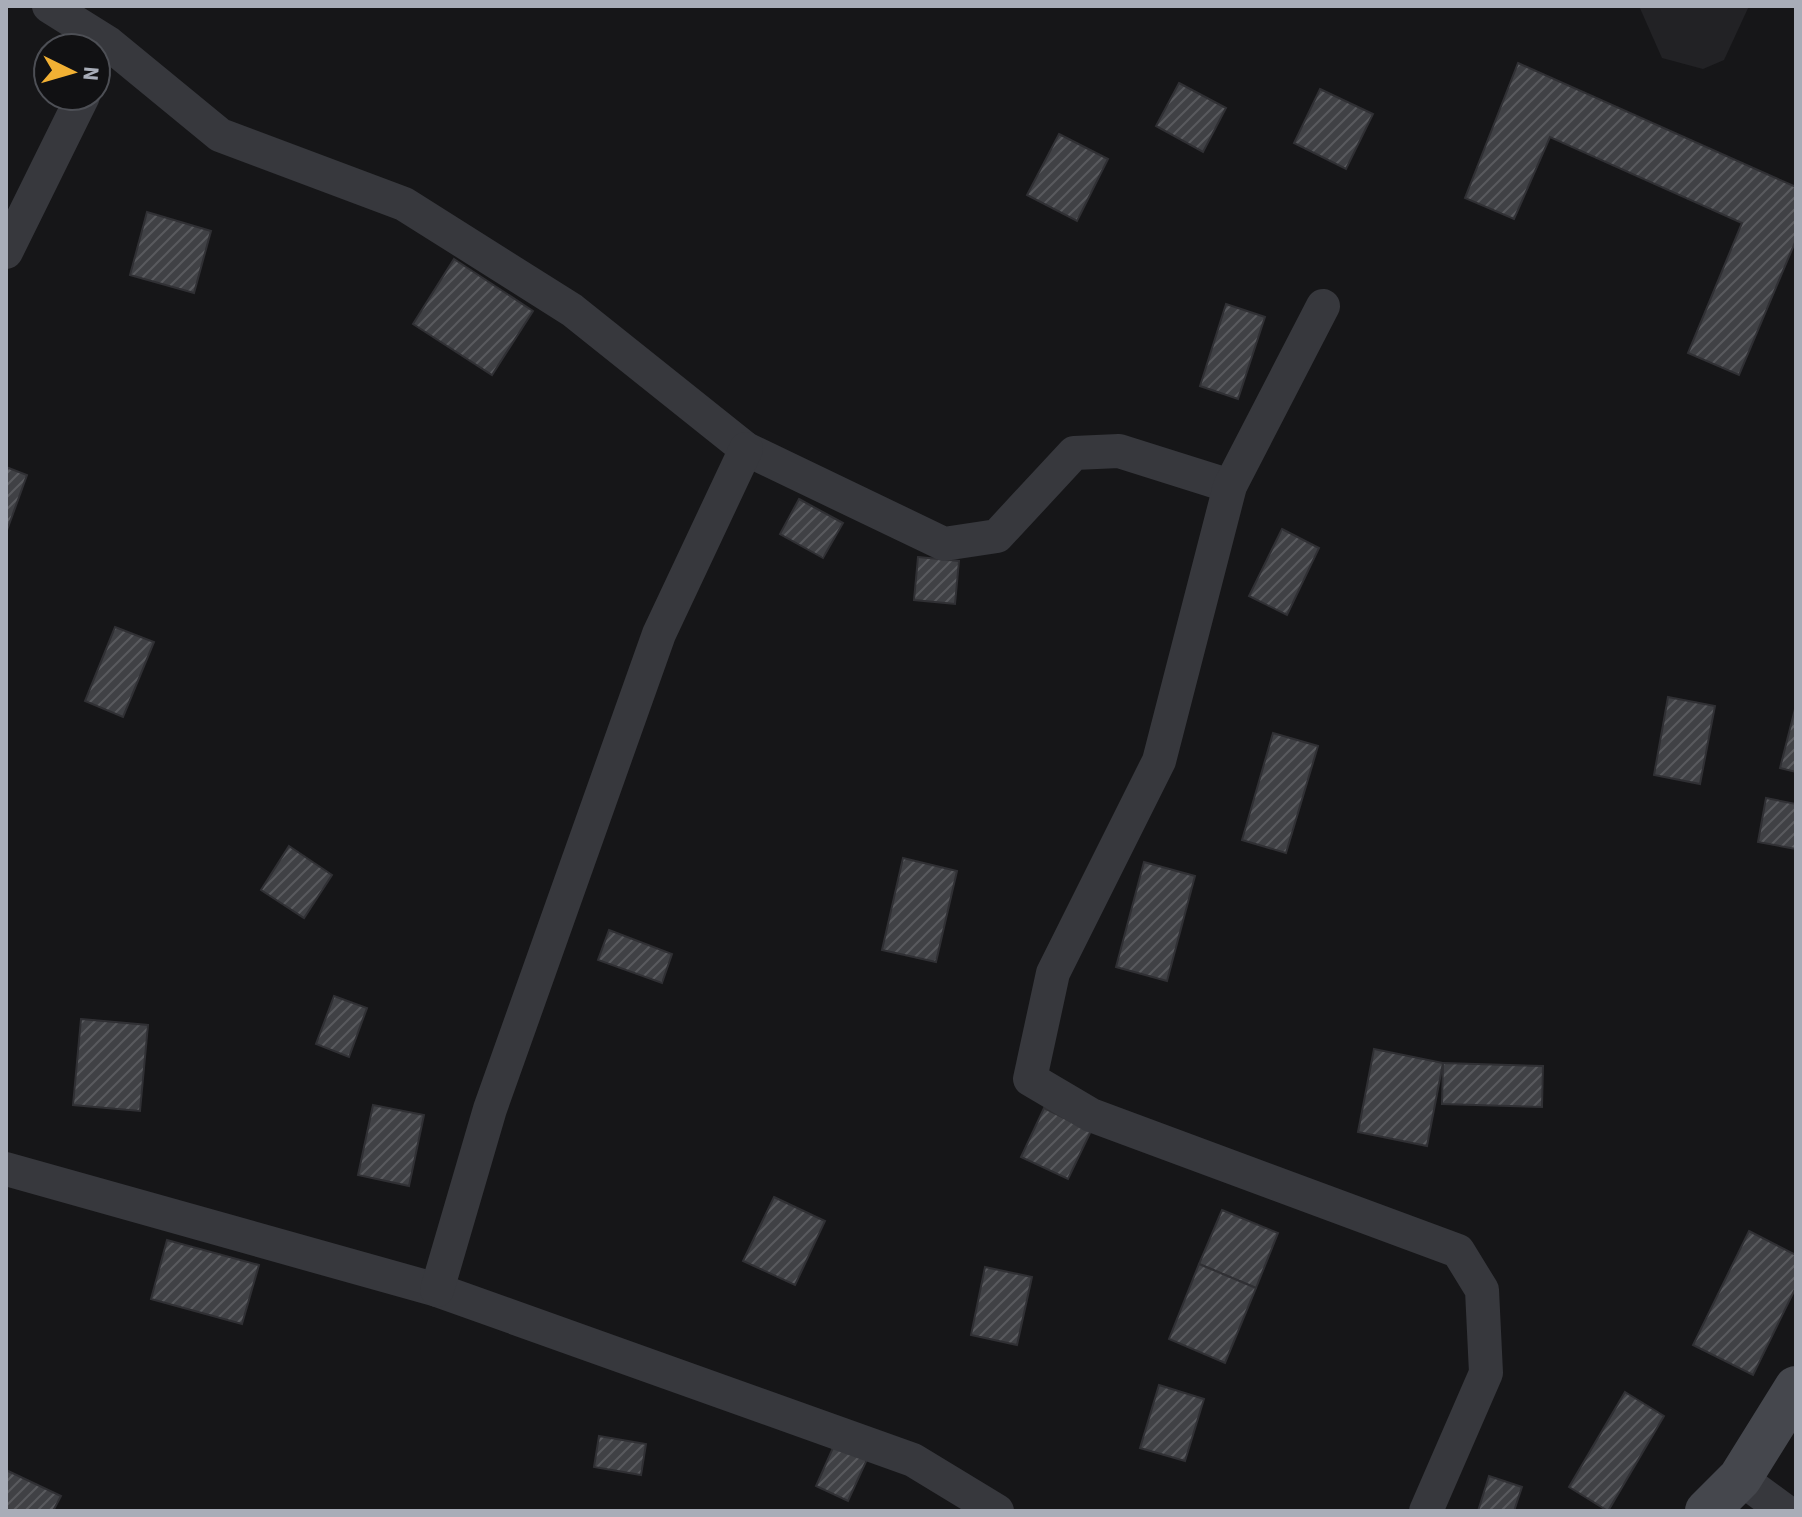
<svg xmlns="http://www.w3.org/2000/svg" width="1802" height="1517" font-family="'Source Sans 3',sans-serif">
<style>
.built{fill:#222225}
.building{fill:url(#building-hatch);stroke:#303034;stroke-width:2}
.lines{fill:none;stroke-linecap:round;stroke-linejoin:round}
.minor{stroke:#37383d;stroke-width:34}
.secondary{stroke:#45474d;stroke-width:44}
</style>
<defs>
<pattern id="building-hatch" width="6" height="6" patternUnits="userSpaceOnUse" patternTransform="scale(2)"><rect width="6" height="6" fill="#404145"/><path d="M-1 1l2-2M0 6l6-6M5 7l2-2" fill="none" stroke="#595a5e"/></pattern>
</defs>
<rect width="100%" height="100%" fill="#161618"/>
<!-- built -->
<path class="built" d="M1639,6H1749L1724,60L1703,69L1662,58Z"/>
<!-- building -->
<g class="building">
<path d="M1518,63L1796,187V240L1739,375L1688,353L1742,223L1550,137L1514,219L1465,198Z"/>
<path d="M1179,83L1226,108L1203,152L1156,126Z"/>
<path d="M1320,89L1373,114L1346,169L1294,143Z"/>
<path d="M1059,134L1108,159L1077,221L1027,195Z"/>
<path d="M147,212L211,231L194,293L130,275Z"/>
<path d="M454,259L533,311L492,375L413,324Z"/>
<path d="M1226,304L1265,317L1238,399L1200,386Z"/>
<path d="M6,467L27,475L6,533Z"/>
<path d="M799,499L843,523L823,558L780,534Z"/>
<path d="M1282,529L1319,548L1287,615L1249,596Z"/>
<path d="M918,557L959,561L955,604L914,600Z"/>
<path d="M115,627L154,642L123,717L85,701Z"/>
<path d="M1668,697L1715,706L1700,784L1654,775Z"/>
<path d="M1796,705V772L1780,768Z"/>
<path d="M1273,733L1318,746L1286,853L1242,840Z"/>
<path d="M1766,798L1796,804V849L1758,842Z"/>
<path d="M289,846L332,875L304,918L261,890Z"/>
<path d="M903,858L957,871L936,962L882,950Z"/>
<path d="M1144,862L1195,876L1167,981L1116,967Z"/>
<path d="M609,930L672,954L662,983L598,960Z"/>
<path d="M334,996L367,1008L349,1057L316,1044Z"/>
<path d="M81,1019L148,1025L140,1111L73,1105Z"/>
<path d="M1374,1049L1443,1063L1427,1146L1358,1132Z"/>
<path d="M1443,1063L1543,1066L1542,1107L1442,1104Z"/>
<path d="M373,1105L424,1115L409,1186L358,1175Z"/>
<path d="M1044,1108L1091,1131L1068,1179L1021,1157Z"/>
<path d="M774,1197L825,1221L795,1285L743,1261Z"/>
<path d="M1222,1210L1278,1233L1256,1288L1199,1264Z"/>
<path d="M1749,1231L1796,1255V1287L1753,1375L1693,1345Z"/>
<path d="M167,1240L259,1265L242,1324L151,1299Z"/>
<path d="M1199,1264L1256,1288L1225,1363L1169,1339Z"/>
<path d="M985,1267L1032,1277L1017,1345L971,1335Z"/>
<path d="M1159,1385L1204,1399L1185,1461L1140,1448Z"/>
<path d="M1625,1392L1664,1416L1608,1511L1569,1487Z"/>
<path d="M599,1436L646,1444L641,1475L594,1467Z"/>
<path d="M836,1441L869,1455L848,1501L816,1486Z"/>
<path d="M6,1470L61,1496L53,1511H6Z"/>
<path d="M1489,1476L1522,1487L1514,1511H1478Z"/>
</g>
<g class="lines">
<!-- minor -->
<g class="minor">
<path d="M49,6L108,43L220,135L404,204L572,310L746,449L944,544L997,536L1074,453L1119,451L1230,486"/>
<path d="M6,252L83,96"/>
<path d="M1323,306L1230,486L1159,761L1053,973L1030,1079L1091,1115L1458,1251L1482,1290L1486,1373L1426,1511"/>
<path d="M6,1169L437,1290L913,1460L997,1511"/>
<path d="M437,1290L490,1109L659,634L746,449"/>
<path d="M1740,1478L1785,1511"/>
</g>
<!-- secondary -->
<path class="secondary" d="M1707,1511L1740,1478L1796,1388"/>
</g>
<!-- border -->
<rect width="1802" height="1517" fill="none" stroke="#a8adb8" stroke-width="16"/>
<!-- north arrow -->
<g transform="translate(72 72) rotate(95)"><circle r="38" fill="#111113" stroke="#4d4f55" stroke-width="2"/>
<path d="M0-6L14 30L0 20L-14 30Z" fill="#f2b134"/>
<text y="-12" font-size="22" font-weight="bold" text-anchor="middle" fill="#a8adb8">N</text>
</g>
</svg>
